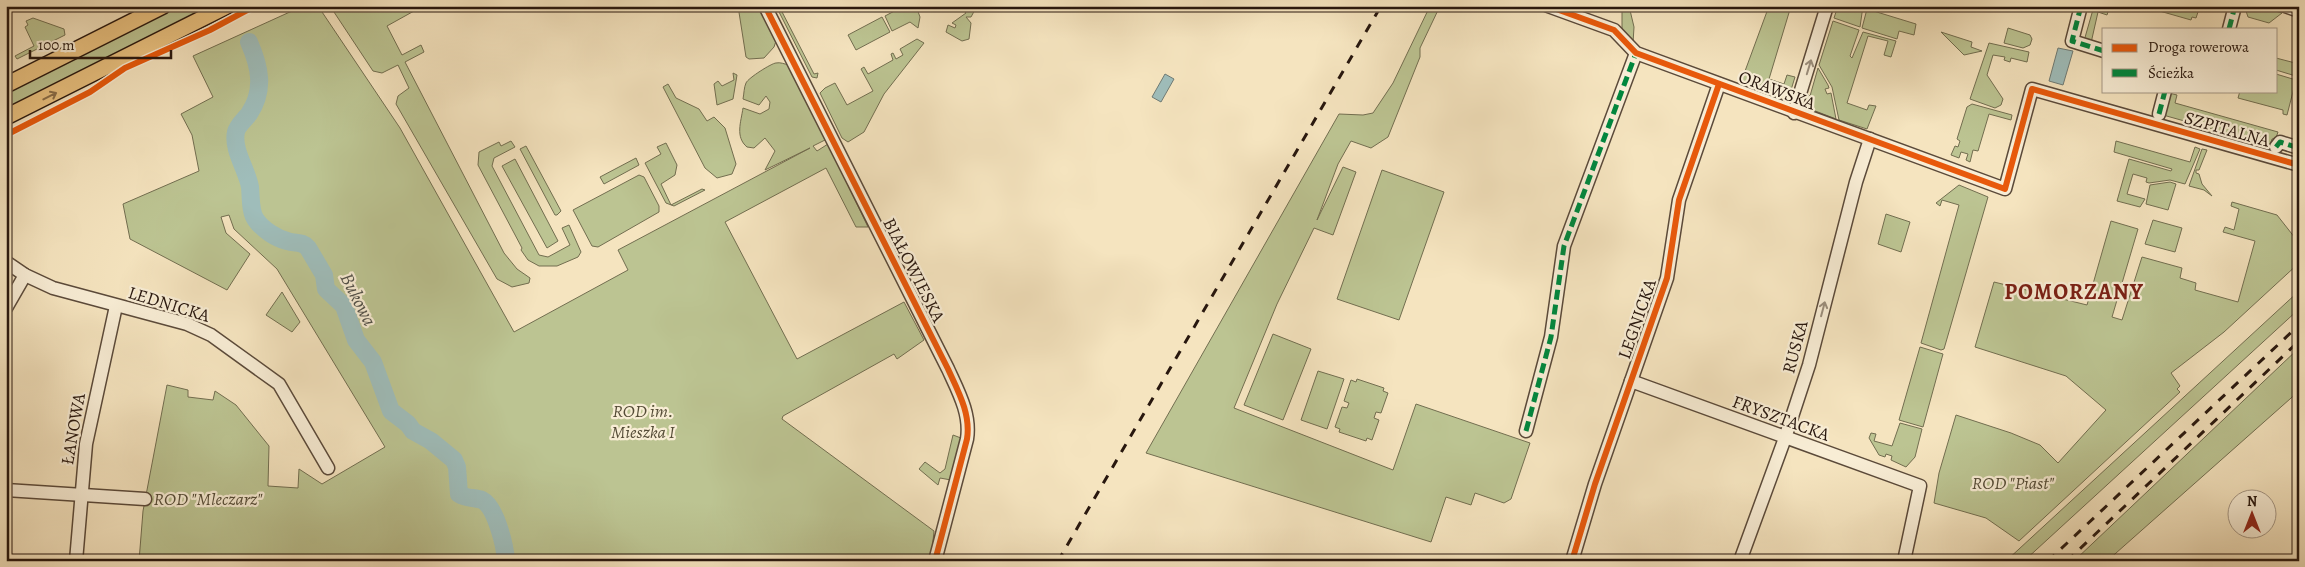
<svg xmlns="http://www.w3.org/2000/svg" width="2305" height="567" font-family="Alegreya,serif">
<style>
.green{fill:#bcc492;stroke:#726e50}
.water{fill:#9fbdba;stroke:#6f7b75}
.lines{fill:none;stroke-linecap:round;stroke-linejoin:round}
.river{stroke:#9fbdba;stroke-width:18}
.minor-casing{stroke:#5b4a3a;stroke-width:15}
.major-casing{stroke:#28170e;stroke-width:18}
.minor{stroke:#f8edd5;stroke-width:12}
.major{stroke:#eac280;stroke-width:15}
.rail{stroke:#28170e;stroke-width:3;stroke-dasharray:9 9;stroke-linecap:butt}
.quiet{stroke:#00873e;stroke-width:5;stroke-dasharray:10 5;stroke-linecap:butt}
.cycleway-casing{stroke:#f8edd5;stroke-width:9}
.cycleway{stroke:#e8590c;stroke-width:6}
.oneway{stroke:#9a8d7b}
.oneway2{stroke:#896c47}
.labels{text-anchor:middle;stroke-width:4.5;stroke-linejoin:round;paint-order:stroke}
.street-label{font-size:18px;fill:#28170e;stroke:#f8edd5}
.park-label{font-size:18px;font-style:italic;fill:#544b36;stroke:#f8edd5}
.water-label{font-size:19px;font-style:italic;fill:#52514a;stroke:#f8edd5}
.district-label{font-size:22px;font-weight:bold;letter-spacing:1px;fill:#7a1f14;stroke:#f8edd5}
</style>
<rect width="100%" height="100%" fill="#f5e4bf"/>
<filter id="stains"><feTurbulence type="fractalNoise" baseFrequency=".004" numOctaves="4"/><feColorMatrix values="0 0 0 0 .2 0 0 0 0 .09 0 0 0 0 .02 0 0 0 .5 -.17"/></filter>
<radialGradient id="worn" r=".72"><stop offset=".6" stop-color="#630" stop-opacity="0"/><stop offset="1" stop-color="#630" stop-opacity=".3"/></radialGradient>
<!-- green -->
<g class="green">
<path d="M178,6H212L6,110V92Z"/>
<path d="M303,6H318L400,128L514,332L628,270L618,250L810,148L765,170L775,151L765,138L754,148L747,147C735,137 741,122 743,108L760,114L769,109L770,102L766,96L759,105L743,99C744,94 744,87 746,83C748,78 772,63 776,63C780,62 785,64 788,65L827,139L813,146L817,151L828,144L868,227H856L826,168L725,222L797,359L904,302L924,340L897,359L894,354L783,416L782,419L934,531L931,561H139L143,511L167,385L188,390V397L213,400L215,391L236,405L269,446L268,486L298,488L299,469L322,484L385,447L277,269L234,229L229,215L221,217L226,233L250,254L227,290L130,239L123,204L199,171L192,135L181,114L213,97L193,56Z"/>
<path d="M330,6H423L387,26L402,55L421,45L424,52L405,62L504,253L517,269L530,278L529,283L512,287L497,279L396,104L398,96L409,88L398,65L382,73L373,71Z"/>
<path d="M738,6H759L776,41L774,47L764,58L749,59L746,57Z"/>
<path d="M776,6H779L814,74L818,73L817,78L812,77Z"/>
<path d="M904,6H916L920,17L918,28L910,22L892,31L885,16Z"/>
<path d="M971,6H977L971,17H966L971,23L969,39L962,41L946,32L948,25L955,28L956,25L952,23L966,13L963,9L967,10Z"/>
<path d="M1430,6H1440L1420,48V57L1388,137L1371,148L1351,141L1338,164L1317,220L1343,167L1356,172L1333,235L1314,228L1277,304L1234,408L1393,470L1416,404L1530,443L1511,499L1504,503L1475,493L1471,505L1446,497L1431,542L1146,453L1339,114L1363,115L1373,113L1393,83Z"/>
<path d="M1622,6H1629L1634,27L1633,43L1622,30Z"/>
<path d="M1769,6H1791L1769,79L1784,84L1787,75L1795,77L1791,90L1778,96L1741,82Z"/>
<path d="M1838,6H1863L1860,27L1834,18Z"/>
<path d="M2094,6H2110L2107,15L2098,12L2091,43L2084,41Z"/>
<path d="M2142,6H2200L2196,18L2192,17L2191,20Z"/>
<path d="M2248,6H2257L2282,13L2269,23L2248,17L2246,11Z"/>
<path d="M1867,9L1916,24L1914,35L1899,31L1897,39L1862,28Z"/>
<path d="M882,17L890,32L856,50L848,35Z"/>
<path d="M33,18L64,29L65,35L17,59L15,56L34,46L25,27L28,25L26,21Z"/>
<path d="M1833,21L1859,30L1850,56L1852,58L1863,32L1896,41L1891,57L1884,55L1888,41L1868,36L1847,103L1867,110L1869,105L1876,106L1867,129L1839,120L1832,87L1819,65Z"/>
<path d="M2008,28L2030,35L2032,39L2030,45L2023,48L2004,43Z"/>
<path d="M1941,32L1972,42L1971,47L1982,51L1964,55Z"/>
<path d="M917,39L924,43L884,94L864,132L848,142L842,138L820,93L825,88L835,83L847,105L873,91L861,69L864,67L868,74L893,60L891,54L893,53L896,59L903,55L900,49Z"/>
<path d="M1989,43L2029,52L2027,62L2011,58L2010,62L2004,60L2005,57L1993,55L1987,75L2003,99L2001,105L1995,108L1970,99Z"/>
<path d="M2276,58L2299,64V77L2276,70Z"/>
<path d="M1818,68L1828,85L1829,88L1825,89L1827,94L1831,93L1836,119L1805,107L1801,103L1806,93L1810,96Z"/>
<path d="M733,73L737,75L733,99L717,105L714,84L718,81L722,86L734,80Z"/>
<path d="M2276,74L2296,80L2287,115L2283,114V110L2238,98L2240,91H2276Z"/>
<path d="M668,84L676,98L699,109L707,121L714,117L725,128L736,164L732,174L717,178L705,168L663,87Z"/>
<path d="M2169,93L2177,95L2175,103L2278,132L2276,138L2272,139L2270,145L2163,115Z"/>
<path d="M1972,104L2012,115L2011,120L1989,114L1978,151L1973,150L1970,162L1966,160L1968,154L1961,152L1959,158L1951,155L1955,146L1958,147L1960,141L1957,139L1967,107Z"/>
<path d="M511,141L515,147L494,158L492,166L539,255L548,257L570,245L562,228L569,225L581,252L578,257L557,266H539L528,260L521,250L522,248L478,165L479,152L499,142L501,146Z"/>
<path d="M2116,141L2190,162L2195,147L2200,149L2185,184L2170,180L2149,183L2146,182L2147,178L2133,174L2127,194L2145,199L2140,207L2117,201L2129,159L2171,171L2172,169L2114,152Z"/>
<path d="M666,143L677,165L675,175L661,184L671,205L702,189L705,190L674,206L666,203L645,163L661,154L657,147Z"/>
<path d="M526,146L561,211L557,215H555L520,149Z"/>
<path d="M2202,149L2207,150L2199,170H2196V173L2199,174L2202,184L2212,196L2204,190L2189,186Z"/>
<path d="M636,158L639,165L604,184L600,177Z"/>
<path d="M515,159L558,241L547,248L502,166Z"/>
<path d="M1382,170L1444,192L1399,320L1337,299Z"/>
<path d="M639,175L644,177L659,206V212L598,247L592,246L573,210Z"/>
<path d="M2170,182L2176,184L2168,210L2146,204L2150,185Z"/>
<path d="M1959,185L1988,197L1944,349L1941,350L1921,343L1959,205L1942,200L1940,206L1936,203Z"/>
<path d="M2232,202L2277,215L2299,243V263L2224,332L2171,373L2180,386L2177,389L2180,392L2019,541L1986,518L1934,503L1939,473L1956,415L2011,433L2040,445L2058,463L2106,410L2066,376L1975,347L1994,282L2087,305L2111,221L2138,229L2112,317L2122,320L2142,257L2182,268L2180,278L2196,283L2195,290L2238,302L2255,241L2223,232L2225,227L2234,230L2239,209L2231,206Z"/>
<path d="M1886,214L1910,222L1901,252L1878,244Z"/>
<path d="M2153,220L2182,228L2175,252L2145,244Z"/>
<path d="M2299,291V309L2024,561H2006Z"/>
<path d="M282,292L300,322L292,332L266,315Z"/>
<path d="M1273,334L1311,349L1283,420L1244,405Z"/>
<path d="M1920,347L1943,354L1923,427L1899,420Z"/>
<path d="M2299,348V391L2107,561H2074Z"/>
<path d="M1318,371L1344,379L1327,429L1301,420Z"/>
<path d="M1357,379L1384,388L1383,391L1388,393L1381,413L1376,412L1374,418L1379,420L1372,440L1367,438L1366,441L1339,432L1340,429L1335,427L1342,407L1347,408L1349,403L1344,401L1351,380L1356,382Z"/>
<path d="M1900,423L1922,429L1915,457L1906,467L1891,460L1892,456L1886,454L1885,457L1879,455L1869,438L1871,433L1876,434L1874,441L1892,446Z"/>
<path d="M953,435L961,438L951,480L940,478L938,485L919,469L925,462L940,473L945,469Z"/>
</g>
<!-- water -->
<g class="water">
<path d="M2058,48L2073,51L2063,85L2049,81Z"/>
<path d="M1165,74L1174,79L1161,102L1152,97Z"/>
</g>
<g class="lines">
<!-- river -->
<path class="river" d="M249,42C260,67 265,90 249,114C245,119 237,126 236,132C232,149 247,170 250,187C251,197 250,212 256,220C263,230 276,238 287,241C296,244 302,241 308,248L324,275L326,289L344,306L356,340L373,362L391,411L408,424L413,431L431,441L454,460L457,467L459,494C466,499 475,497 482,500C496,507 505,546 506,561"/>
<!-- minor casing -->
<g class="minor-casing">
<g id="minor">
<path d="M765,6L948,369C958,391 971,414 967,439L935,561"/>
<path d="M1548,6L1614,30L1636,53L2005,189L2032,89L2299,165"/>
<path d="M2081,6L2072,41L2104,51"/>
<path d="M2285,6L2299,11"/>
<path d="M2229,29L2235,6"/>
<path d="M1794,113L1827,6"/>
<path d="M2159,114L2165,91"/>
<path d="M2276,147L2280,142L2299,148"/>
<path d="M6,262L25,275L53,288L187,324L211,335L279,384L328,468"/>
<path d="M6,308L25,275"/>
<path d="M1631,381L1920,486L1904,561"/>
<path d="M1526,431L1551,337L1564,246L1636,53"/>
<path d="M6,490L145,499"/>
<path d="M76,561L86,444L116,306"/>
<path d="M1572,561L1595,484L1667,278L1679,200L1719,84"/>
<path d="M1740,561L1785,438L1809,365L1856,182L1870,139"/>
</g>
</g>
<!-- major casing -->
<g class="major-casing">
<g id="major">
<path d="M6,85L163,6"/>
<path d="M6,117L227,6"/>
</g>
</g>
<!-- minor -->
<use href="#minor" class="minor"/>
<!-- major -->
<use href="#major" class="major"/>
<!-- rail -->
<g class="rail">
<path d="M1058,561L1381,6"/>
<path d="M2048,561L2299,325"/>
<path d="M2067,561L2299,341"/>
</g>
<!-- quiet -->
<g class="quiet">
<path d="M2081,6L2072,41L2104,51"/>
<path d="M2285,6L2299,11"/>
<path d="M2229,29L2235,6"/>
<path d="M2159,114L2165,91"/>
<path d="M2276,147L2280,142L2299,148"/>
<path d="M1526,431L1551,337L1564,246L1636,53"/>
</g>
<!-- cycleway casing -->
<g class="cycleway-casing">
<g id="cycleway">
<path d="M765,6L948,369C958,391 971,414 967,439L935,561"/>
<path d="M1548,6L1614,30L1636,53L2005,189L2032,89L2299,165"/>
<path d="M6,135L90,92L125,68L210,30L255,6"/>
<path d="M1572,561L1595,484L1667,278L1679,200L1719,84"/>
</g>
</g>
<!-- cycleway -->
<use href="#cycleway" class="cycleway"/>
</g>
<!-- one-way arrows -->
<defs><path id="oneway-shaft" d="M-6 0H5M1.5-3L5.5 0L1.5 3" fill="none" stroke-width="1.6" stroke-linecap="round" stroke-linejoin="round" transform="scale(1.25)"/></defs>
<g class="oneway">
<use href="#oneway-shaft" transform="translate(1809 67) rotate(-73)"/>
<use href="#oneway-shaft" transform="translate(1823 309) rotate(-75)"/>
</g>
<use class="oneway2" href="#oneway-shaft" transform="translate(50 96) rotate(-27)"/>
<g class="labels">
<!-- street labels -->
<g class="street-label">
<text transform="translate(1777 90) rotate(21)" y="6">ORAWSKA</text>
<text transform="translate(2227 129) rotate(16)" y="6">SZPITALNA</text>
<text transform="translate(914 270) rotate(63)" y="6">BIAŁOWIESKA</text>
<text transform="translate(169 304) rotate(17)" y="6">LEDNICKA</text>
<text transform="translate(1637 319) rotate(-71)" y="6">LEGNICKA</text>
<text transform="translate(1795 347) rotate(-75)" y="6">RUSKA</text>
<text transform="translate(1781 418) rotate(20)" y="6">FRYSZTACKA</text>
<text transform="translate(73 429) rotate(-80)" y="6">ŁANOWA</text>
</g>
<!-- park labels -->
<g class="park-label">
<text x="643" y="417">ROD im.<tspan x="643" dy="21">Mieszka I</tspan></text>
<text x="2013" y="489">ROD "Piast"</text>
<text x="208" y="505">ROD "Mleczarz"</text>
</g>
<!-- water labels -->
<g class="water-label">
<text transform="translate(359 299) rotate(63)" y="7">Bukowa</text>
</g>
<!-- district labels -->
<g class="district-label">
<text x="2074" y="299">POMORZANY</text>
</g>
</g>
<!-- margin -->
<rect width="2305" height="567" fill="none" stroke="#f5e4bf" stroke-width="25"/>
<rect x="8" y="8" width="2290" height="552" fill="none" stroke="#28170e" stroke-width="2.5"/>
<rect x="12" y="12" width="2280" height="542" fill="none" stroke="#28170e"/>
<!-- legend -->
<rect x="2102" y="28" width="175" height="65" fill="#f8edd5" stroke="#a59785"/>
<rect x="2112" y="44" width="25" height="8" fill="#e8590c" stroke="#a59785"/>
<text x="2148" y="52" font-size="15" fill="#28170e">Droga rowerowa</text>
<rect x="2112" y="69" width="25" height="8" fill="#00873e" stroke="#a59785"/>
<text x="2148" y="78" font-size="15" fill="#28170e">Ścieżka</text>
<!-- north arrow -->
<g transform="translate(2252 514)"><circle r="24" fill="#f8edd5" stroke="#a59785"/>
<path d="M0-4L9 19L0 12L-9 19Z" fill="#8f2418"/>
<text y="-8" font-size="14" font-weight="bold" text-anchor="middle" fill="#28170e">N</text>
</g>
<!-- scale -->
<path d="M30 50v8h141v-8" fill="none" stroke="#28170e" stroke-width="2.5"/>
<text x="38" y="50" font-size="15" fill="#28170e" stroke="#f8edd5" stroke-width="4" paint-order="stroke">100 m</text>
<rect width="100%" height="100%" filter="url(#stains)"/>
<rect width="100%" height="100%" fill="url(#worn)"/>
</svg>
